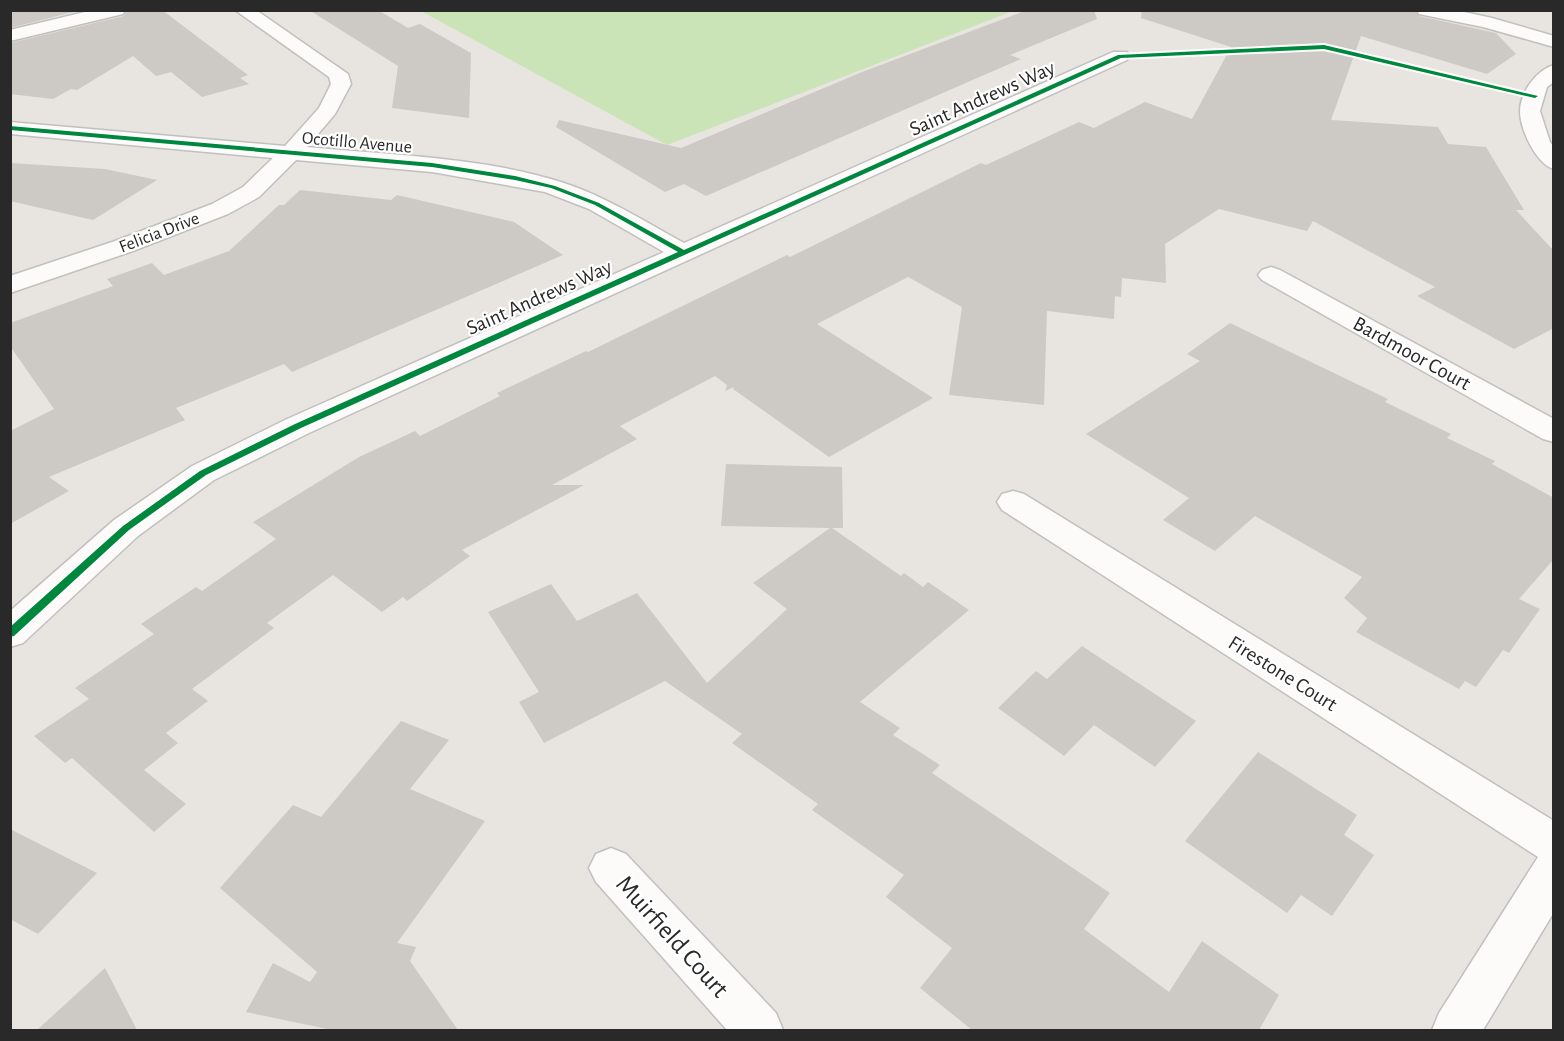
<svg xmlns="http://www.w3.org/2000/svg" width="1564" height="1041" font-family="'Alegreya Sans',sans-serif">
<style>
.green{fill:#cbe4b7}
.building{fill:#cdcac6}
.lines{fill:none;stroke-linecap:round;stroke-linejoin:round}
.minor-casing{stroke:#c1c0c1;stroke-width:3}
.minor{fill:#fcfbfa;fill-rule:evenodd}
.cycleway-casing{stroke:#fff;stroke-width:4}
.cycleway{fill:#00873e;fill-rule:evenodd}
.labels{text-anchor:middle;stroke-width:4.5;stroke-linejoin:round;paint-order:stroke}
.far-street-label{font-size:18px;fill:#292929;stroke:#fff}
.street-label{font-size:21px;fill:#292929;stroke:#fff}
.near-street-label{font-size:26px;fill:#292929;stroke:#fff}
</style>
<rect width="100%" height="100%" fill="#e8e4df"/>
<!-- green -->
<path class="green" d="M421,11H1013L667,145Z"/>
<!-- building -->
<g class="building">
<path d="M10,10H81L10,28Z"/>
<path d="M127,10H162L248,75L240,78L249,84L202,97L171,72L156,76L133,56L77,90L71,89L53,99L10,94V43L124,16Z"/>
<path d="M309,10H378L408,28L420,24L471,53L469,118L392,108L398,66Z"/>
<path d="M1027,10H1094L1097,19L1010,55L1021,59L706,196L684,184L665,192L556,127L559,120L681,148L862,72Z"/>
<path d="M1142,10H1415L1419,16L1496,33L1516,54L1487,74L1361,36L1331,120L1438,127L1448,144L1486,147L1524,210H1516L1554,251V328L1514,349L1417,296L1435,287L1313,221L1307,231L1219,209L1165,244L1166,283L1122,278L1121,297L1115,296L1114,319L1047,311L1044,405L949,395L962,307L908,277L817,324L933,398L829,457L733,389L734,387L725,391L727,385L715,376L620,426L637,439L552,485H584L462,550L470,556L407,601L403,597L382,612L333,575L267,623L274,628L192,689L208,701L166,733L178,743L144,770L186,804L154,832L72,758L65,763L34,736L89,699L75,688L154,634L141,624L196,587L202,591L276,539L253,522L359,457L415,431L420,436L500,396L497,393L586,351L588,352L787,255L790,257L981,163L986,165L1079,122L1094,128L1145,102L1192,119L1231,47L1141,18Z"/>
<path d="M10,163L105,169L157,180L93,220L10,201Z"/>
<path d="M300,190L391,200L397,195L514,222L563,255L292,372L284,364L176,408L185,420L49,477L69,491L10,524V431L54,409L10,346V323L113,286L107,279L152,263L164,275L229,251L279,205H284Z"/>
<path d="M1230,323L1388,399L1385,402L1451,434L1447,438L1495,461L1492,464L1554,498V559L1519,599L1540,609L1509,653L1503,650L1476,687L1465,681L1459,689L1356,632L1367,618L1344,598L1362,577L1255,516L1215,551L1163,520L1189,498L1086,434L1200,361L1187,354Z"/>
<path d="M726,464L842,467L843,528H832L901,576L904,573L923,587L928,582L969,610L860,702L900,728L893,735L940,765L932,773L1110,893L1084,929L1169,992L1202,941L1279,995L1259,1030H972L920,988L952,948L886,897L904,875L812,810L818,804L732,743L742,734L665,681L544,743L519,702L539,692L488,612L551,584L577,621L637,593L707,683L787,609L753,583L830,528L721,526Z"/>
<path d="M1082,646L1196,721L1155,767L1094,725L1064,756L998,708L1036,671L1047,679Z"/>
<path d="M401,721L449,740L410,789L485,821L397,943L416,947L410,961L458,1030H332L246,1012L273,963L310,982L317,972L220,888L293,805L321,817Z"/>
<path d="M1258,752L1357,815L1344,835L1374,855L1332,916L1301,895L1287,913L1185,841Z"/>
<path d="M10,829L97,873L38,934L10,919Z"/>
<path d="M105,968L137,1030H37Z"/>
</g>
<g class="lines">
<!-- minor casing -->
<g class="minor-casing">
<g id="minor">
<path d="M93,10H125L123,14L10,41V30Z"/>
<path d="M235,10H256L348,74L351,84L335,114L307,147C389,155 482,157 561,182C605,196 644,221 684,243L1113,52H1127L1129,56L1127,60L309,433L214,480L138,536L23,643L10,647V611L114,520L192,466L287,419L664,252L589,209L545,192L432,172L296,160L259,197L228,214L133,251L10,293V276L115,241L212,204L243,187L273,158L10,134V122L285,146L319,108L331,84L329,77Z"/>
<path d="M1417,10H1455L1492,18L1554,36V47L1483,27L1419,14Z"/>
<path d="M1554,65V82L1547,87L1540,111L1550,142L1554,147V169C1536,164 1520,129 1520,111C1520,93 1536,70 1554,65Z"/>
<path d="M1271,267L1280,270L1554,419V442L1543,439L1262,280L1258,275L1262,270Z"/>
<path d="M1013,491L1024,494L1554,821V912L1483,1030H1432L1439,1013L1538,857L1002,510L997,502L1002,494Z"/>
<path d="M611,848L626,854L776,1013L783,1030H727L596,882L589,868L596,854Z"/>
</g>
</g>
<!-- minor -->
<use href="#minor" class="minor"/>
<!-- cycleway casing -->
<g class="cycleway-casing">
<path id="cycleway" d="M1324,45L1538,96L1535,98L1324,49L1121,58L301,428L206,475L129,530L14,636L10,637V627L123,526L200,471L295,424L678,252L595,205L551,188L515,180L432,167L10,130V126L432,163L515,176L555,186L599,203L684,250L1118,55Z"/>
</g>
<!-- cycleway -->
<use href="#cycleway" class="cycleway"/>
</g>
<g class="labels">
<!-- far-street labels -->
<g class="far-street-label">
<text transform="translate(357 142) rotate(5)" y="6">Ocotillo Avenue</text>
<text transform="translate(159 232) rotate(-21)" y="6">Felicia Drive</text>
</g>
<!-- street labels -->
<g class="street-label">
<text transform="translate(982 98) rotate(-24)" y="7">Saint Andrews Way</text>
<text transform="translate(539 297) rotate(-24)" y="7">Saint Andrews Way</text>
<text transform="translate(1412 353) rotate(29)" y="7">Bardmoor Court</text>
<text transform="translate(1283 673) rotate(32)" y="7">Firestone Court</text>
</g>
<!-- near-street labels -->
<g class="near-street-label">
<text transform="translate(673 936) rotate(48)" y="9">Muirfield Court</text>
</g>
</g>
<!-- border -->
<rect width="1564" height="1041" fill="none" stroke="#292929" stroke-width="24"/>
</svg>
